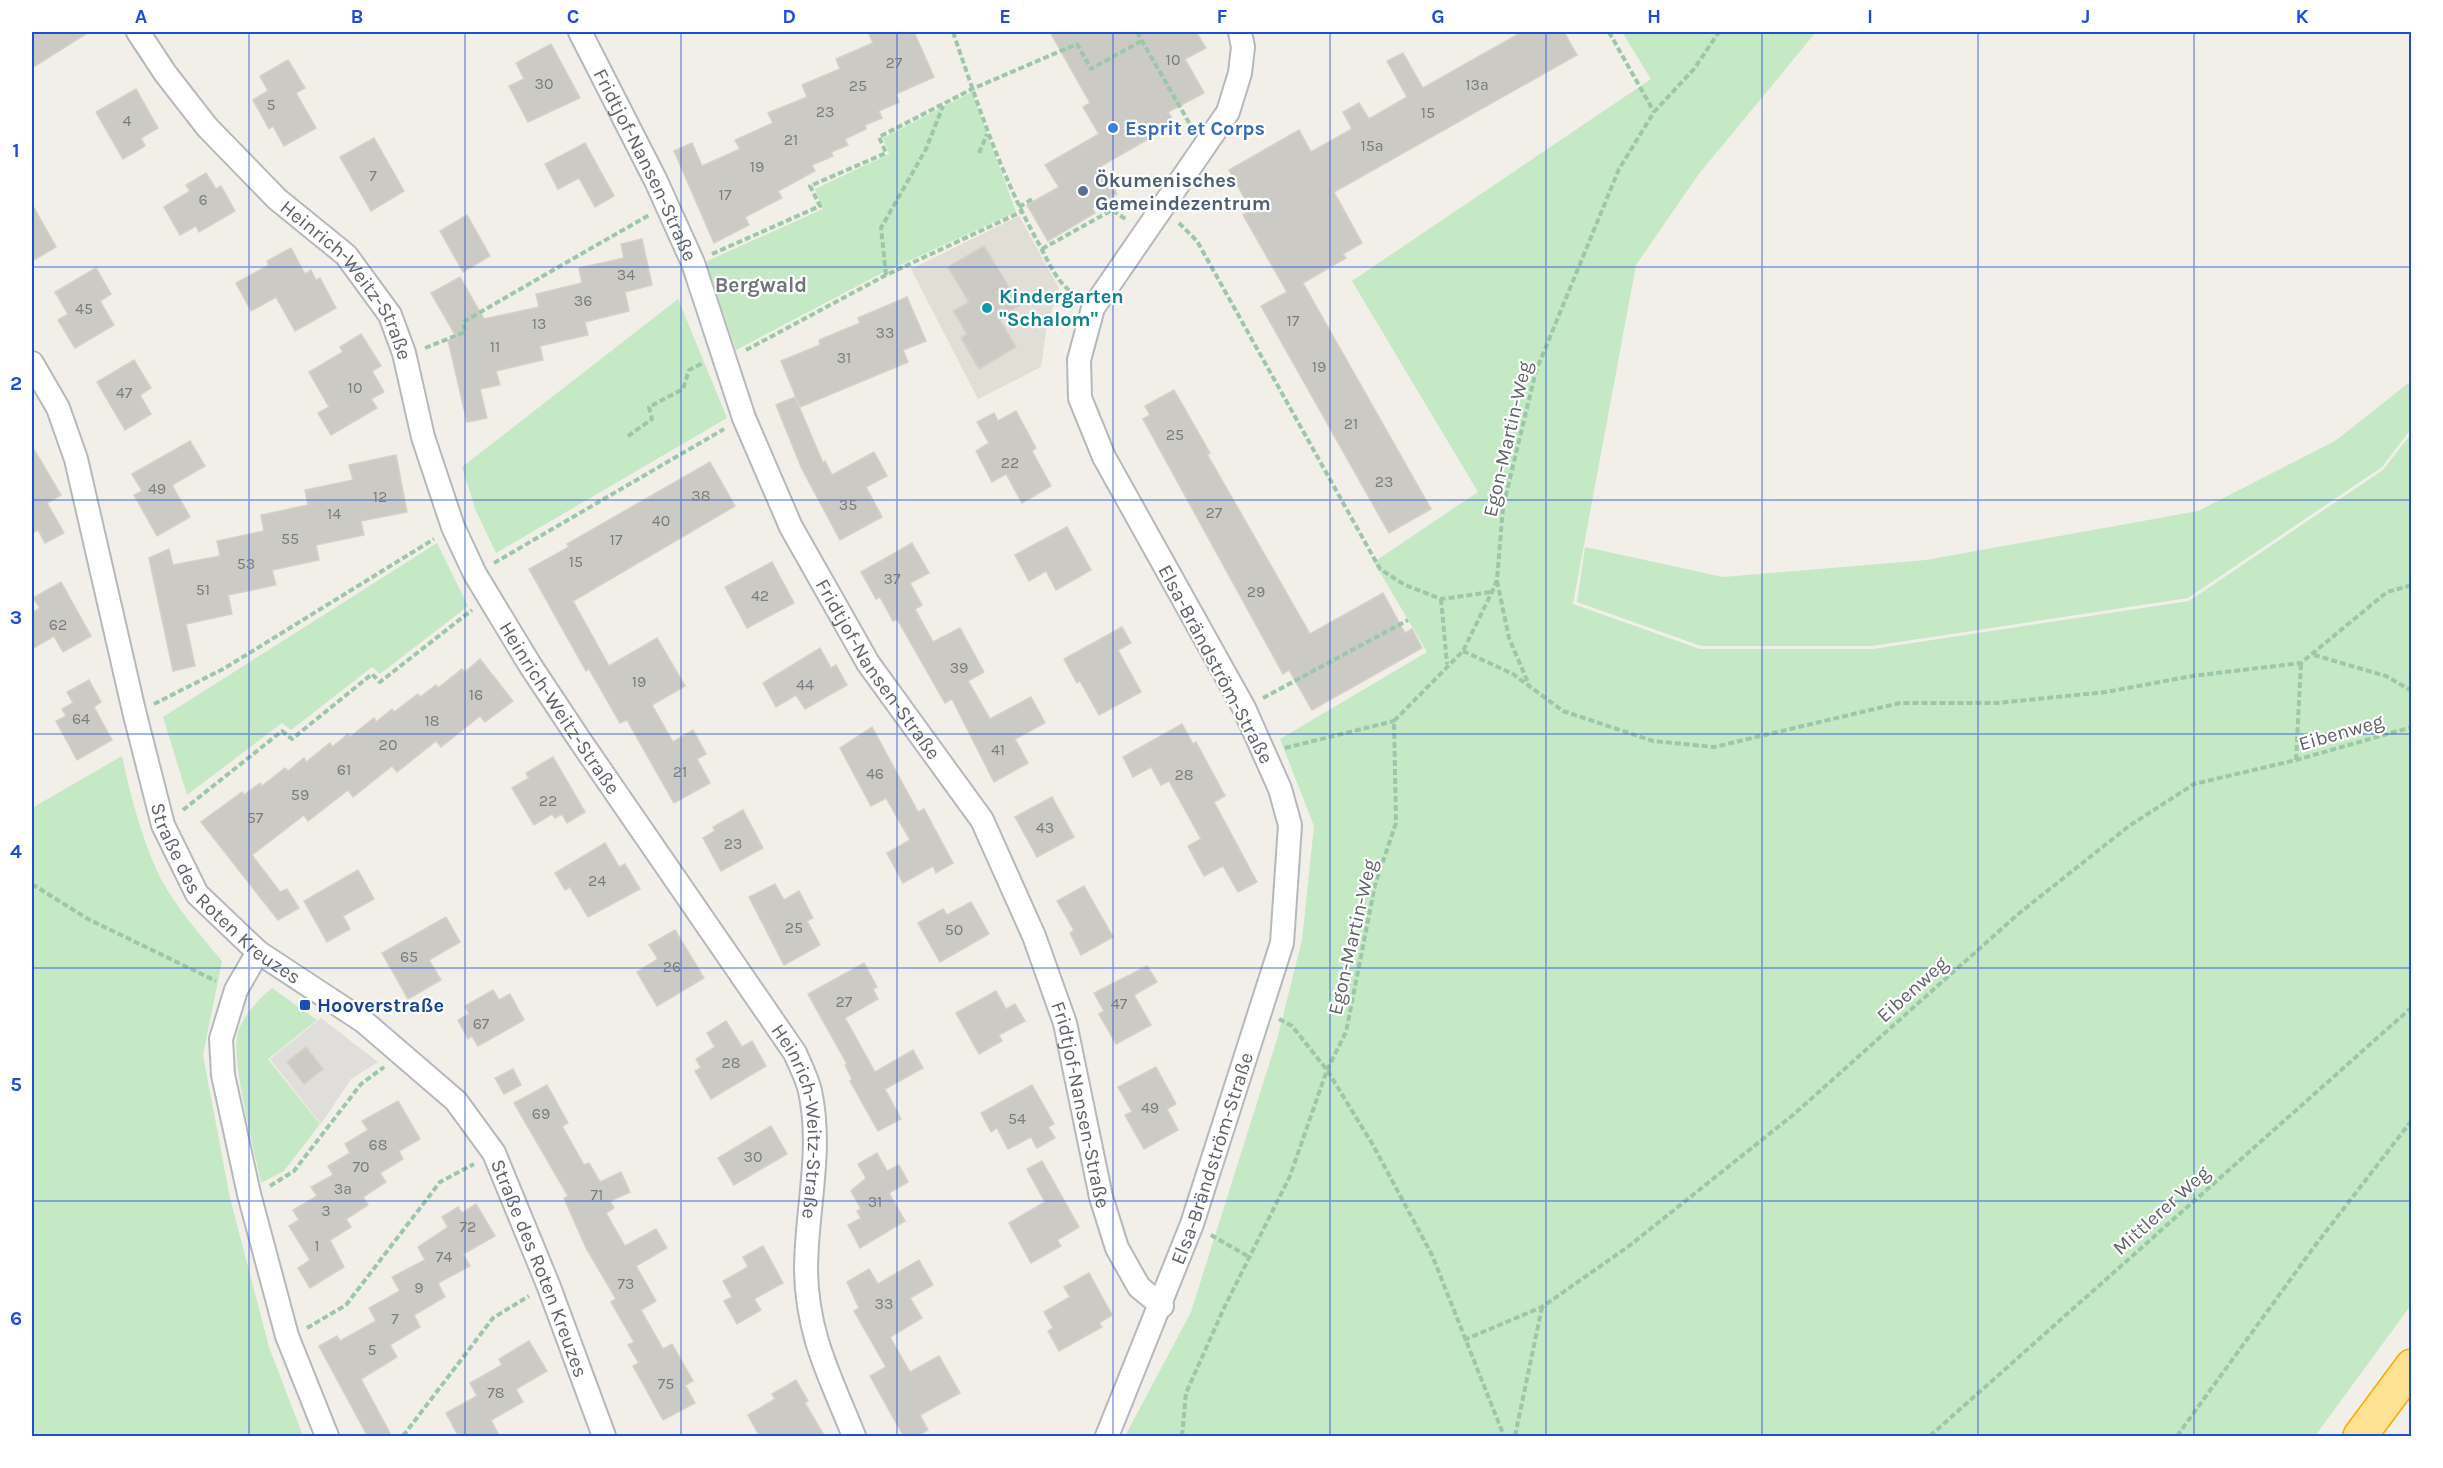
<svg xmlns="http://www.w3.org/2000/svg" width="2443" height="1468" font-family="Karla,sans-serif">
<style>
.industrial{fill:#e0deda}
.education{fill:#e1ded6}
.green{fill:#c5e8c5}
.building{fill:#cccac5;stroke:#d6d1c6;stroke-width:1.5}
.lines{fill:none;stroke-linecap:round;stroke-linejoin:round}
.minor-casing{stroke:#b5b8bc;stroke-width:26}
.motorway-casing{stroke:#f9ab00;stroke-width:36}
.path{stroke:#9cc7a9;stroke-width:4;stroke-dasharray:6 3;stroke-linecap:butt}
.minor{stroke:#fff;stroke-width:22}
.motorway{stroke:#fde293;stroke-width:33}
.grid{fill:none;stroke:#1d4ed8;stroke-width:1.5;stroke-opacity:0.55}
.shop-dot{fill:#3f7fe0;stroke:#fff;stroke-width:2}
.service-dot{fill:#5c6f8a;stroke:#fff;stroke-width:2}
.culture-dot{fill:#0f9aa8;stroke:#fff;stroke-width:2}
.transit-dot{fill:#1a4fb4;stroke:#fff;stroke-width:2}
.labels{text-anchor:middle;stroke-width:4.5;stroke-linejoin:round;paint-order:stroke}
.number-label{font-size:16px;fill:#7a7d7f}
.shop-label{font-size:20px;font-weight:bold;fill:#366cbe;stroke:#fff;text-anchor:start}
.street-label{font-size:20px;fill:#5f6368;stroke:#fff}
.service-label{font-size:20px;font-weight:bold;fill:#4e5e75;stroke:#fff;text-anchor:start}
.culture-label{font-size:20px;font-weight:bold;fill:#0d838f;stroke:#fff;text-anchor:start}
.transit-label{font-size:20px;font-weight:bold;fill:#164399;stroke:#fff;text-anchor:start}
.neighbourhood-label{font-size:21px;font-weight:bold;fill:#70757a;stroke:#fff}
.neatline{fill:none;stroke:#1d4ed8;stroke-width:2}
.grid-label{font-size:20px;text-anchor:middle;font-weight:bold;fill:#1d4ed8}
</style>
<rect width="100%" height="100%" fill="#f1efe8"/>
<!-- industrial -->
<path class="industrial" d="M321,1018L378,1062L351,1079L321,1124L270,1059Z"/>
<!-- education -->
<path class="education" d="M1019,216L1059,288L1047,325L1041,367L978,399L911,269Z"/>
<!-- green -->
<g class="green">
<path d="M1622,32H1816L1698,175L1636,265L1573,604L1700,649H1873L2189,601L2383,470L2411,434V1305L2315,1436H1125L1191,1312L1278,1036L1302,940L1314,826L1280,739L1427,652L1374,562L1478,492L1352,281L1651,79Z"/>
<path d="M972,92L1016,212L880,274L736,350L705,262L823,209L815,189L889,154L883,138Z"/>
<path d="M678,299L727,418L496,553L476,511L462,467Z"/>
<path d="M2411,381V429L2382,467L2188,598L1872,646H1701L1577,602L1585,547L1723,577L1926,560L2198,511L2335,441Z"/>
<path d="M437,543L468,606L380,674L372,667L291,730L282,723L187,795L163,717Z"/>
<path d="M122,756C130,794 141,835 157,871C170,900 202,937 222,961L203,1055L230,1198L269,1347L303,1436H32V808Z"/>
<path d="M272,988L317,1020L268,1059L320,1124L284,1171L261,1183C255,1152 230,1059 238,1032C244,1014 258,1000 272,988Z"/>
</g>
<!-- building -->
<g class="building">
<path d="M32,32H89L32,68Z"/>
<path d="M868,32H914L934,77L896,94L899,102L879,111L882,118L865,125L866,129L845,139L848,145L831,152L833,156L812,165L815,171L778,191L782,198L745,217L749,225L714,243L674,151L692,143L702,166L740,149L735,140L773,123L768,113L807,97L802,85L840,69L836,59L873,43Z"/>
<path d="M1050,32H1196L1206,48L1185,59L1204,93L1168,112L1175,124L1101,166L1117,194L1092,208L1095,213L1048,241L1027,205L1059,187L1045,165L1099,134L1083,107L1090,103Z"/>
<path d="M1522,32H1564L1577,55L1334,192L1362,243L1343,254L1346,258L1303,283L1431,509L1389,533L1261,306L1287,292L1243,215L1251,210L1229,170L1299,130L1311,152L1352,129L1343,112L1359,103L1369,119L1407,97L1387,61L1403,53L1423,88Z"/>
<path d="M551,44L580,98L528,122L509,86L524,79L516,63Z"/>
<path d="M288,60L305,88L296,93L316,128L284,146L273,126L269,129L253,100L268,91L260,76Z"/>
<path d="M136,89L158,128L141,138L145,146L123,159L96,112Z"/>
<path d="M374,138L404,191L371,211L340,157Z"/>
<path d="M585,143L614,196L595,207L579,178L558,189L545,164Z"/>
<path d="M206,173L216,189L221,186L235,211L199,232L196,226L180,235L164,207L190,191L186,185Z"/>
<path d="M32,204L56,247L32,261Z"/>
<path d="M467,215L490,256L463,272L440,231Z"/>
<path d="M642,239L652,285L625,292L629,311L585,322L588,335L540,346L543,360L496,371L500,385L480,389L487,418L467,422L448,340L457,338L431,293L460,277L484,319L539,307L536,294L582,283L579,268L624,258L621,244Z"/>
<path d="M984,246L1020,305L999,318L1016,347L979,369L961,338L967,334L953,311L969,302L948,267Z"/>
<path d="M291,248L305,274L311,270L316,280L320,278L336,308L295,331L276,297L251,311L236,283L269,265L267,261Z"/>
<path d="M96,268L111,294L100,301L114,325L75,348L58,320L68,314L55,292Z"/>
<path d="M907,297L926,341L903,350L908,362L800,407L781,361L820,345L819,340L860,323L858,318Z"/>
<path d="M361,334L381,366L372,371L384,392L371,399L377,408L331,435L318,413L329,407L309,372L343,352L340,347Z"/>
<path d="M134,360L151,388L140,395L151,414L125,430L97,382Z"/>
<path d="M1174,390L1210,453L1207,454L1310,634L1383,593L1405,633L1412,629L1422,648L1312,710L1289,670L1283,674L1143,419L1150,415L1145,406Z"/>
<path d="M795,397L823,463L825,461L832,475L874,452L887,476L866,487L882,517L840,540L802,469L776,405Z"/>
<path d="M1016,411L1036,448L1032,451L1051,486L1022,503L1006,474L992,482L976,451L989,443L977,422L994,413L998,421Z"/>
<path d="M190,441L205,466L172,485L190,517L157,536L134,495L142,491L132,474Z"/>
<path d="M32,446L61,495L47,503L64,533L45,543L38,530L32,533Z"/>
<path d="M396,455L407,512L361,521L364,535L316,545L319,560L272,570L276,585L228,595L232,614L186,624L195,666L173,671L149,558L169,549L173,565L220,556L217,541L264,531L261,515L308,505L305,490L353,480L349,465Z"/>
<path d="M710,462L735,506L573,601L609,666L657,638L685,686L652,705L673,742L693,730L706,754L697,759L710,783L674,803L627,720L620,723L589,669L586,671L529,569L569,547L567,544Z"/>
<path d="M1067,527L1091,570L1056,590L1046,571L1029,581L1015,555Z"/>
<path d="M912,543L929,573L910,583L922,605L915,609L933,642L960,628L984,672L968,681L990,719L1031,697L1045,723L1015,739L1028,763L994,782L952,699L945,703L897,619L893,621L880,597L876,599L861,572Z"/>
<path d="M772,562L794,603L747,628L725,587Z"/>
<path d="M61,582L91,636L63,652L54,636L32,649V613L40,608L33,598Z"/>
<path d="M1122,627L1131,643L1118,650L1141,692L1099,715L1080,681L1077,683L1064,659Z"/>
<path d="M820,648L831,668L836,665L847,685L805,709L796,695L776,707L763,683Z"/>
<path d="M480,659L513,701L485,722L480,716L441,747L436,741L397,772L392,766L353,797L348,790L308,821L304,815L252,855L280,892L287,889L299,908L278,920L201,822L242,792L244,795L260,783L262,786L285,768L288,771L304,758L306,762L330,743L332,747L348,734L350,737L374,718L376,722L392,709L394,712L418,694L420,697L436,685L438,688L462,669L465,672Z"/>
<path d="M89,680L101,702L94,707L112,740L77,760L56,721L66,716L62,709L73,703L67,692Z"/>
<path d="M1182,724L1193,744L1196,742L1225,796L1214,802L1257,882L1238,892L1223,866L1204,876L1188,846L1201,839L1169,781L1161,785L1151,767L1133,777L1123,757Z"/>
<path d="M872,727L918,812L924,809L953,863L936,873L933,866L903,883L887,853L910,840L886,798L871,806L840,748Z"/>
<path d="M553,757L585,812L567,823L562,814L555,818L552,814L534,825L512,788L529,778L526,773Z"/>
<path d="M1052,797L1074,837L1037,857L1015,817Z"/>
<path d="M743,810L763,848L721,871L703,838L715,831L713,827Z"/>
<path d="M605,843L619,867L625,864L640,889L588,917L570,887L565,890L555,873Z"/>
<path d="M358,870L374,899L343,916L350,929L327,942L304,901Z"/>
<path d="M775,884L784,900L799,891L813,918L807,921L820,945L784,965L749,897Z"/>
<path d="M1084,886L1113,937L1081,955L1070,933L1074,930L1057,901Z"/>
<path d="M971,902L989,934L940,962L918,923L943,909L947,915Z"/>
<path d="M446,917L460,942L429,960L441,980L408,999L382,953Z"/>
<path d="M675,930L704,978L657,1006L637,972L658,959L649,945Z"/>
<path d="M864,963L877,987L873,989L878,999L845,1018L875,1072L913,1050L923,1068L885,1089L901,1119L878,1131L850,1081L852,1079L845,1065L847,1064L808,994Z"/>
<path d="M1147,966L1157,982L1134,995L1151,1025L1116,1044L1099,1014L1104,1011L1094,993Z"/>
<path d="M493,990L499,1000L510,994L524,1020L478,1046L472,1036L468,1039L458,1020L469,1014L465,1006Z"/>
<path d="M996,991L1006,1009L1015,1004L1025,1021L999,1035L1002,1041L979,1054L956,1013Z"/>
<path d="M726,1021L742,1047L752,1041L766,1066L711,1099L695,1071L701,1068L696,1059L715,1047L707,1033Z"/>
<path d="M306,1047L323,1069L304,1084L287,1062Z"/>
<path d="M1156,1067L1176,1104L1167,1109L1178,1130L1144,1149L1125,1115L1132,1112L1118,1087Z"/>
<path d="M513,1069L521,1085L504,1094L495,1078Z"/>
<path d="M547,1085L568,1123L562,1126L584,1165L589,1163L600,1182L621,1172L630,1192L610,1201L614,1208L606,1213L625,1246L656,1229L667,1248L636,1266L656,1301L641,1310L663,1349L672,1344L693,1381L685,1385L695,1403L663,1420L633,1366L639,1363L628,1345L634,1342L611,1302L616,1299L586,1248L564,1198L568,1196L514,1103Z"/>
<path d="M1032,1085L1054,1124L1048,1127L1055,1138L1037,1148L1031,1137L1008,1149L997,1128L991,1132L981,1113Z"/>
<path d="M398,1101L420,1139L399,1151L403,1159L380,1173L386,1182L363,1197L368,1205L346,1219L351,1227L330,1240L344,1267L310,1288L298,1268L310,1260L289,1226L299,1220L293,1210L317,1196L311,1187L333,1175L328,1166L350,1153L345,1144L368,1130L362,1121Z"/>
<path d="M771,1126L787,1154L734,1185L718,1158Z"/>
<path d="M877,1153L887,1171L899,1165L908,1182L889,1193L905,1221L860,1248L848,1225L861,1218L857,1211L861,1209L851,1191L866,1178L858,1164Z"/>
<path d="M1042,1161L1079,1227L1057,1240L1061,1246L1031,1263L1009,1223L1045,1202L1027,1169Z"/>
<path d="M476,1204L495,1236L463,1254L470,1266L438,1283L445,1297L414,1315L420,1327L390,1345L397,1357L361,1379L392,1437H368L319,1346L337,1336L340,1341L376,1321L369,1308L400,1291L392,1277L425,1260L418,1247L448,1227L442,1217L458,1207L462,1213Z"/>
<path d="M763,1246L783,1283L754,1299L761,1310L737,1324L724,1301L732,1297L723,1281L748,1267L743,1257Z"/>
<path d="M919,1260L933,1285L910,1298L922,1318L890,1337L910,1372L939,1356L960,1393L920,1415L928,1430L916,1437H904L870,1376L886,1367L854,1311L859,1308L847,1282L869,1269L878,1284Z"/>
<path d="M1089,1273L1112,1315L1099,1323L1102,1327L1059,1351L1048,1331L1053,1328L1044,1312L1070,1297L1064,1287Z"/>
<path d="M529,1341L547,1371L516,1389L523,1402L491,1420L500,1437H459L446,1413L477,1396L470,1383L502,1365L499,1359Z"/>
<path d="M796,1380L808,1401L805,1403L825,1437H760L748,1415L775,1399L772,1394Z"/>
</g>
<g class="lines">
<!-- minor casing -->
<g class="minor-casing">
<g id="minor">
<path id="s1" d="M138,32L165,73L207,127L277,199L346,255L390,315L404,353L423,437L453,527L475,574L530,665L579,739L795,1053C800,1065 807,1078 810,1091C823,1152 806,1210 806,1270C807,1336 831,1378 854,1436"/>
<path id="s2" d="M580,32L656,181L693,263L744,418L791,527L868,663L982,820L1034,936L1065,1023L1101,1197L1117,1248L1139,1287L1162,1306"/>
<path id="s3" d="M32,363L58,408L76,459L134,711L163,825L197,894L258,952L363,1021L456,1101L494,1153L549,1287L604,1436"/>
<path d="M258,952L236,990L221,1039L223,1075L249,1194L287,1336L327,1436"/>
<path id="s4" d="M1107,1436L1192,1224L1282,943L1290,825L1280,789L1244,708L1104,457L1080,398L1079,360L1093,308L1228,112L1240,73L1243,47L1240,32"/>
</g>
</g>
<!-- motorway casing -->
<g class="motorway-casing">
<path id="motorway" d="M2360,1436L2412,1366"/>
</g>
<!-- path -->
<g class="path">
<path d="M953,32C978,105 1001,176 1039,244C1049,263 1057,283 1075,295"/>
<path d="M1137,32L1192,128"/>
<path d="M1609,32L1654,112"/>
<path d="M979,153L987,134"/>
<path d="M1019,207L1034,198"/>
<path d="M1179,223L1197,241L1380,569L1405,585L1441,599L1492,592"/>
<path d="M1042,249L1112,210L1127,220"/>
<path d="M712,254L820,206L810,186L886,153L879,137L972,89L1077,44L1091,69L1143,40"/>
<path d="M886,275L881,228L926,149L943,106"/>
<path d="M425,348L465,332L463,322L649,215"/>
<path d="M746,350L886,275L1021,212"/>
<path d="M628,436L652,419L649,407L683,389L689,370L703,363"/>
<path d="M494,563L724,429"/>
<path d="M1497,581L1509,638L1529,685"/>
<path d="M1441,599L1447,664"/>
<path d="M1463,651L1513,674L1563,711L1653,741L1714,747L1900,703H1997L2106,692L2192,676L2301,663L2387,592L2412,585"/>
<path d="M2314,655L2386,676L2412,691"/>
<path d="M1263,698L1408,620"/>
<path d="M154,704L225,668L434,539"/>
<path d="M1285,748L1394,721"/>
<path d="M2296,760L2301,663"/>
<path d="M183,810L282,731L292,739L372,674L380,682L472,610"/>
<path d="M32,884L88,919L216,981"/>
<path d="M1279,1019L1292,1026L1327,1070L1373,1145L1432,1255L1504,1436"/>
<path d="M270,1186L294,1171L361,1084L384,1067"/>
<path d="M1211,1235L1249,1257"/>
<path d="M307,1328L346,1305L440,1182L474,1164"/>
<path d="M1464,1340L1542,1307L1629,1246L1793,1115L2017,915L2129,826L2194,784L2296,760L2412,727"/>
<path d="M403,1436L493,1318L529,1296"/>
<path d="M1182,1436L1186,1393L1224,1308L1290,1176L1327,1070L1346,1032L1375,885L1396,823L1394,721L1463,651L1492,592L1497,580L1503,507L1536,371L1619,169L1654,112L1694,69L1719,32"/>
<path d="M1515,1436L1542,1307"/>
<path d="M1930,1436L2412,1007"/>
<path d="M2177,1436L2314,1247L2412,1120"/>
</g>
<!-- minor -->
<use href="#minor" class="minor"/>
<!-- motorway -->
<use href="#motorway" class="motorway"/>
</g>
<!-- grid -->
<path class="grid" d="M249,32V1436M465,32V1436M681,32V1436M897,32V1436M1113,32V1436M1330,32V1436M1546,32V1436M1762,32V1436M1978,32V1436M2194,32V1436M32,267H2412M32,500H2412M32,734H2412M32,968H2412M32,1201H2412"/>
<!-- markers -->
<circle class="shop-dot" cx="1113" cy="128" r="6"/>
<circle class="service-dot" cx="1083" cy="191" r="6"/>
<circle class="culture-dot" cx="987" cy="308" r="6"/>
<rect class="transit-dot" x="299" y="999" width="12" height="12" rx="3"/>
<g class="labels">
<!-- number labels -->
<g class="number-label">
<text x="1173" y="65">10</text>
<text x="894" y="68">27</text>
<text x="544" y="89">30</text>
<text x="1477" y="90">13a</text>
<text x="858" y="91">25</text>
<text x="271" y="110">5</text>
<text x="825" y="117">23</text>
<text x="1428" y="118">15</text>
<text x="127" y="126">4</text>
<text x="791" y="145">21</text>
<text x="1372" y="151">15a</text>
<text x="757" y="172">19</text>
<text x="373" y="181">7</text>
<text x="725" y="200">17</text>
<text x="203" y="205">6</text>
<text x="626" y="280">34</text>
<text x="583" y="306">36</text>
<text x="84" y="314">45</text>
<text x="1293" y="326">17</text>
<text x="539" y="329">13</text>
<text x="885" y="338">33</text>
<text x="495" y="352">11</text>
<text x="844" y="363">31</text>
<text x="1319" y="372">19</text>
<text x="355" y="393">10</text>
<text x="124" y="398">47</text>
<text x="1351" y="429">21</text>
<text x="1175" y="440">25</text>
<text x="1010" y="468">22</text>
<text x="1384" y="487">23</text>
<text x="157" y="494">49</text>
<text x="701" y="501">38</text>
<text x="380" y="502">12</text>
<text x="848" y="510">35</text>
<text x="1214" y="518">27</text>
<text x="334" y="519">14</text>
<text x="661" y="526">40</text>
<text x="290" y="544">55</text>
<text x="616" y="545">17</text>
<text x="576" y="567">15</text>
<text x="246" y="569">53</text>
<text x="892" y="584">37</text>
<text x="203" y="595">51</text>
<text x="1256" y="597">29</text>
<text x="760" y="601">42</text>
<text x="58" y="630">62</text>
<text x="959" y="673">39</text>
<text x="639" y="687">19</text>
<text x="805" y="690">44</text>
<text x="476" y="700">16</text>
<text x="81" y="724">64</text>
<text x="432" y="726">18</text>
<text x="388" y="750">20</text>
<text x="998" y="755">41</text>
<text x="344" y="775">61</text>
<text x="680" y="777">21</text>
<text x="875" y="779">46</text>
<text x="1184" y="780">28</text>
<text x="300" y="800">59</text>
<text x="548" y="806">22</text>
<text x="255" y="823">57</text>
<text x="1045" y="833">43</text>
<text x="733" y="849">23</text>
<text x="597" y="886">24</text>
<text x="794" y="933">25</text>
<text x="954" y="935">50</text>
<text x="409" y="962">65</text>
<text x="672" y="972">26</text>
<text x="844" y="1007">27</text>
<text x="1119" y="1009">47</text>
<text x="481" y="1029">67</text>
<text x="731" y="1068">28</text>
<text x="1150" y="1113">49</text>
<text x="541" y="1119">69</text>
<text x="1017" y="1124">54</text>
<text x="378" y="1150">68</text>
<text x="753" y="1162">30</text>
<text x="361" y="1172">70</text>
<text x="343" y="1194">3a</text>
<text x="597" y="1200">71</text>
<text x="875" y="1207">31</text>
<text x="326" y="1216">3</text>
<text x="468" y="1232">72</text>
<text x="317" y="1251">1</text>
<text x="444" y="1262">74</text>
<text x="626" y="1289">73</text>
<text x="419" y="1293">9</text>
<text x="884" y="1309">33</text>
<text x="395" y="1324">7</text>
<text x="372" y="1355">5</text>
<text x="666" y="1389">75</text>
<text x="496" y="1398">78</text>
</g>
<!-- shop labels -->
<g class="shop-label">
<text x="1125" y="135">Esprit et Corps</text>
</g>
<!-- street labels -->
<g class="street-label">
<text dy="7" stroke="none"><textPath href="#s2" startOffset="148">Fridtjof-Nansen-Straße</textPath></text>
<text dy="7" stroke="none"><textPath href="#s1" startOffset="327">Heinrich-Weitz-Straße</textPath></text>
<text transform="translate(1507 439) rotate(-77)" y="7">Egon-Martin-Weg</text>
<text transform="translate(1216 664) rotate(62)" y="7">Elsa-Brändström-Straße</text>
<text dy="7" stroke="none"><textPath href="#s2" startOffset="706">Fridtjof-Nansen-Straße</textPath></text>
<text dy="7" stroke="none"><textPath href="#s1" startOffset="813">Heinrich-Weitz-Straße</textPath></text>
<text transform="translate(2341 732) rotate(-16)" y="7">Eibenweg</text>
<text dy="7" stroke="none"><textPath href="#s3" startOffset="576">Straße des Roten Kreuzes</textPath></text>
<text transform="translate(1352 937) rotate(-77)" y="7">Egon-Martin-Weg</text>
<text transform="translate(1912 989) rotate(-42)" y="7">Eibenweg</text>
<text dy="7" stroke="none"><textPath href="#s2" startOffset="1192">Fridtjof-Nansen-Straße</textPath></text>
<text dy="7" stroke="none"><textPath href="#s1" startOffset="1299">Heinrich-Weitz-Straße</textPath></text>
<text dy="7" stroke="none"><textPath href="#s4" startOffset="297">Elsa-Brändström-Straße</textPath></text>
<text transform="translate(2161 1210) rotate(-42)" y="7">Mittlerer Weg</text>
<text dy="7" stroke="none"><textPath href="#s3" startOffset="1080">Straße des Roten Kreuzes</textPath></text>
</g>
<!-- service labels -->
<g class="service-label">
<text x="1095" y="187">Ökumenisches<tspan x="1095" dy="23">Gemeindezentrum</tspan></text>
</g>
<!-- culture labels -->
<g class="culture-label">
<text x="999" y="303">Kindergarten<tspan x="999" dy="23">"Schalom"</tspan></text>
</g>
<!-- transit labels -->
<g class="transit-label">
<text x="317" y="1012">Hooverstraße</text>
</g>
<!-- neighbourhood labels -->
<g class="neighbourhood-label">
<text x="761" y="292">Bergwald</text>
</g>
</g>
<!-- border -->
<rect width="2443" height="1468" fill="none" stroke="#ffffff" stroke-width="66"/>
<rect x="33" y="33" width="2377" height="1402" class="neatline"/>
<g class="grid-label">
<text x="141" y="23">A</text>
<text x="357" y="23">B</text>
<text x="573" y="23">C</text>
<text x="789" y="23">D</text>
<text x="1005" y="23">E</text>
<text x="1222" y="23">F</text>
<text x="1438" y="23">G</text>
<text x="1654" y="23">H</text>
<text x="1870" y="23">I</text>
<text x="2086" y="23">J</text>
<text x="2302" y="23">K</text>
<text x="16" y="157">1</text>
<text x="16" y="390">2</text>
<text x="16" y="624">3</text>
<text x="16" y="858">4</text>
<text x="16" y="1091">5</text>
<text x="16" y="1325">6</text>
</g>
</svg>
